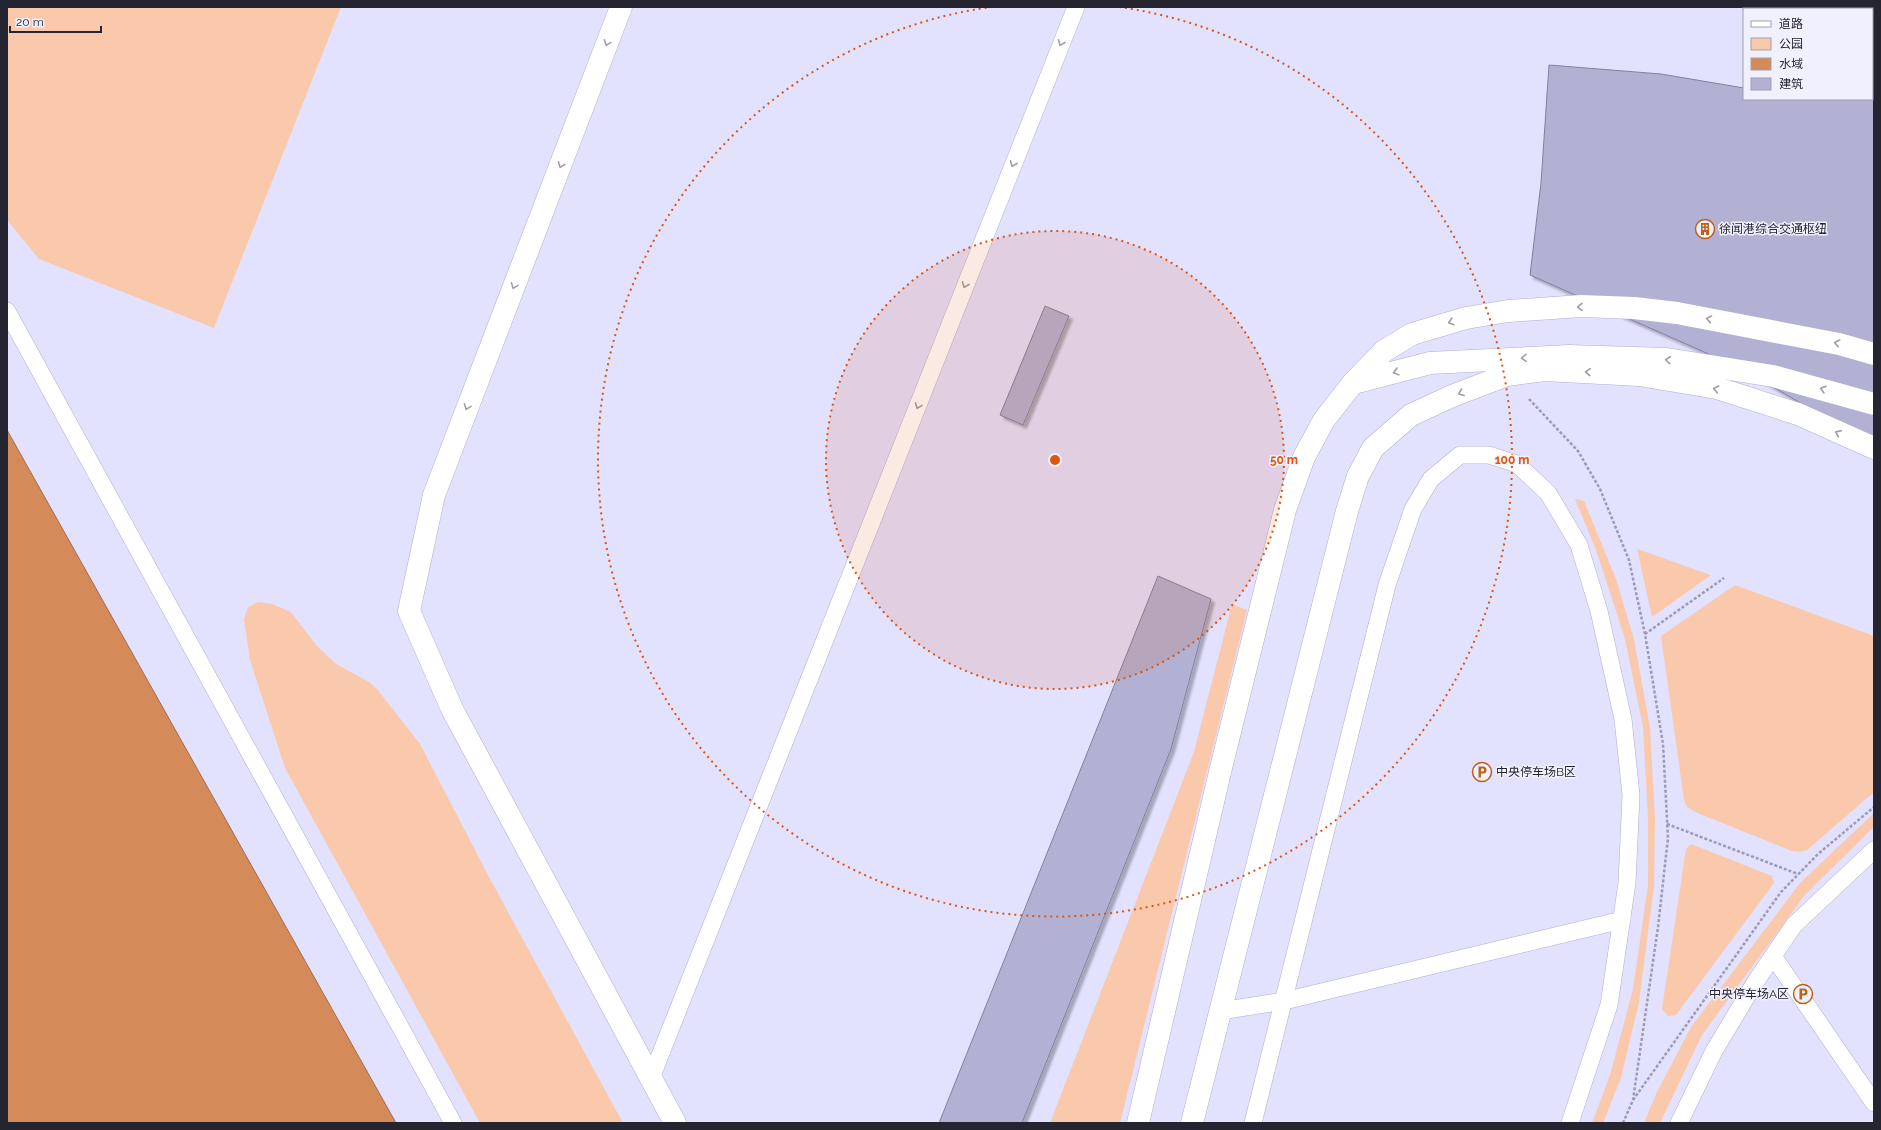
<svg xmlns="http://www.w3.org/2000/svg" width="1881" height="1130" font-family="Raleway,'Noto Sans SC',sans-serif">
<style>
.green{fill:#fac9ac}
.water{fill:#d58a5a;stroke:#a06c4e}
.building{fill:#b2b1d4;stroke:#8180a0;filter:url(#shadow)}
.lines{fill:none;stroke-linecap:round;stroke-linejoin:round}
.service-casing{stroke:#b0afd1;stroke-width:18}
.tertiary-casing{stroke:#b0afd1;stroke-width:23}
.secondary-casing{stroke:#b0afd1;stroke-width:23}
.path{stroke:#9c9bb2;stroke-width:2.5;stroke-dasharray:3 2;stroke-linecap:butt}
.service{stroke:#fff;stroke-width:17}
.tertiary{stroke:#fff;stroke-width:22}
.secondary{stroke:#fff;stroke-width:22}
.oneway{stroke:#9d9da3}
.ring{fill:none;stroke:#de560e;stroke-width:2;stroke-dasharray:2 4}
.labels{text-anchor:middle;stroke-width:3;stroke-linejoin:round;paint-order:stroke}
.poi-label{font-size:12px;fill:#252532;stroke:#f0f0fe;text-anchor:start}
.centre{fill:#de560e;stroke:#f0f0fe;stroke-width:2}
.ring-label{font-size:12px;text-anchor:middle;font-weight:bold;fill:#de560e;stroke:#f0f0fe;stroke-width:3;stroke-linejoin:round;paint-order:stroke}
</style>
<defs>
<filter id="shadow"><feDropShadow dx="3.5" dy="3.5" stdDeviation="1" flood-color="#0004"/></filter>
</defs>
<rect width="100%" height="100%" fill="#e2e1fe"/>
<!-- green -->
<g class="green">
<path d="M7,7H341L214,328L39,259L7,220Z"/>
<path d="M1575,499L1584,501L1616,579L1634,639L1650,728L1655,819L1654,886L1639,1002L1621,1078L1603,1123H1592L1610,1075L1633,989L1648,885V817L1643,727L1625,639L1596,550Z"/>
<path d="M1637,549L1711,575L1652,617Z"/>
<path d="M1735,585L1874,636V792L1807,850L1800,852L1792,851L1695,812L1687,807L1684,800L1661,636Z"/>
<path d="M258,602L272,604L291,612L316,645L336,664L369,682L377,689L420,744L489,877L623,1123H480L285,768L250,660L244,619L248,607Z"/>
<path d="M1232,604L1247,610L1120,1123H1050L1194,752Z"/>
<path d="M1874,813V827L1804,896L1702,1035L1660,1123H1644L1656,1094L1691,1027L1800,883Z"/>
<path d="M1691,844L1772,876L1774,883L1676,1015L1668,1016L1662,1009L1686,849Z"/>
</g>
<!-- water -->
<path class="water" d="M7,430L396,1123H7Z"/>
<!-- building -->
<g class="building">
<path d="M1549,65L1661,74L1744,88V99H1872V76L1874,75V440L1828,419L1761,380L1702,351L1530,275L1541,183Z"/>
<path d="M1045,306L1069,316L1023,425L1000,415Z"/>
<path d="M1158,576L1211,599L1171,749L1022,1123H939Z"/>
</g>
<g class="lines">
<!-- service casing -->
<g class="service-casing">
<g id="service">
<path d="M7,311L453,1123"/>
<path d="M1773,956L1874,1103"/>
<path d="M1221,1011L1284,1001L1622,920"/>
<path d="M651,1078L1076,7"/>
<path d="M1253,1123L1387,585L1413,509L1431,479L1460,455H1489L1517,464L1548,493L1579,545L1599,611L1623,719L1631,795L1627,883L1609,1005L1570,1123"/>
<path d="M1679,1123L1714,1051L1756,981L1794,925L1874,850"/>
</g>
</g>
<!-- tertiary casing -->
<g class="tertiary-casing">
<g id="tertiary">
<path d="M1353,383L1430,363L1569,356L1667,359L1773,376L1874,404"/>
<path d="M1138,1123L1220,772L1285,510L1304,457L1324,420L1353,383L1384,351L1412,334L1466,318L1508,311L1581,306L1634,308L1677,313L1839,344L1874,354"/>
<path d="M1192,1123L1347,511L1358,476L1373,448L1411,415L1452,396L1507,375L1545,370L1639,375L1717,388L1798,414L1874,448"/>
</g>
</g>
<!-- secondary casing -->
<g class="secondary-casing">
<path id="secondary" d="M621,7L434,495L409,611L452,709L675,1123"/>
</g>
<!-- path -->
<g class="path">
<path d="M1529,399L1578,451L1600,489L1629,560L1645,634L1663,744L1668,838L1658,927L1633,1100"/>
<path d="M1645,634L1724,578"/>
<path d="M1667,824L1798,874"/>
<path d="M1623,1123L1633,1100L1781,892L1818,854L1874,807"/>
</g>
<!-- service -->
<use href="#service" class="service"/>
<!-- tertiary -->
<use href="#tertiary" class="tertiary"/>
<!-- secondary -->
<use href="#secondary" class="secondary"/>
</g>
<!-- one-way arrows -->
<defs><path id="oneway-chevron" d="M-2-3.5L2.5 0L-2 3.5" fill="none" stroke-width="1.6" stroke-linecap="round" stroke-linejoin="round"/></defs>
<g class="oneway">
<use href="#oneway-chevron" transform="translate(607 43) rotate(111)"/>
<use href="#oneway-chevron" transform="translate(1061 43) rotate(112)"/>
<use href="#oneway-chevron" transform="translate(1013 164) rotate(112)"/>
<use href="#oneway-chevron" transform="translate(561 165) rotate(111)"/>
<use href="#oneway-chevron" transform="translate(965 285) rotate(112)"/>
<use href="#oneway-chevron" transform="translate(514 286) rotate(111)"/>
<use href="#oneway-chevron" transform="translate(1580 307) rotate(179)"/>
<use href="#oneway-chevron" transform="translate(1709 319) rotate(-170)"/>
<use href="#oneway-chevron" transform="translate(1451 322) rotate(164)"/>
<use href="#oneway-chevron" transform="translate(1837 343) rotate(-167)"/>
<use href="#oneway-chevron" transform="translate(1524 358) rotate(178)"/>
<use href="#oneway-chevron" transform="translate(1668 360) rotate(-174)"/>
<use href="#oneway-chevron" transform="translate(1396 372) rotate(165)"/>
<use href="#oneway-chevron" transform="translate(1588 372) rotate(-177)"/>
<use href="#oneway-chevron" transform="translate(1716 389) rotate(-167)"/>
<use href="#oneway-chevron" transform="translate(1823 389) rotate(-164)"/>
<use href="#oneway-chevron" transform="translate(1461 393) rotate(159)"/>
<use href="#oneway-chevron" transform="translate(918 406) rotate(112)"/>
<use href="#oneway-chevron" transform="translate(467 407) rotate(111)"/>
<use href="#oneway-chevron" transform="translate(1838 433) rotate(-156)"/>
</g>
<!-- distance rings -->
<circle cx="1055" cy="460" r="229" fill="#de560e" fill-opacity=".12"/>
<g class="ring">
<circle cx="1055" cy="460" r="229"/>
<path d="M1119 7A457 457 0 1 1 991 7"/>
</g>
<!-- icons -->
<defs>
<g id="building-ring" transform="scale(1)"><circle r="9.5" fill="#f0f0fe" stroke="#bf6116" stroke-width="1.5"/><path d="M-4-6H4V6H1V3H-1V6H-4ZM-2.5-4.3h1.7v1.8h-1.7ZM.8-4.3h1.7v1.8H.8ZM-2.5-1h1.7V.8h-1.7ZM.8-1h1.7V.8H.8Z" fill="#bf6116"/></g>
<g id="parking-ring" transform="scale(1)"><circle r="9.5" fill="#f0f0fe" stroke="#bf6116" stroke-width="1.5"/><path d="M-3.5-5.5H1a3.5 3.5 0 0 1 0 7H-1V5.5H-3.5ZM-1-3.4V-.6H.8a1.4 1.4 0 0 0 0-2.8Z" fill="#bf6116"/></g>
</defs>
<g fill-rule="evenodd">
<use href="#building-ring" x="1705" y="229"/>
<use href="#parking-ring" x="1482" y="772"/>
<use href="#parking-ring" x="1803" y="994"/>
</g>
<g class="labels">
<!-- poi labels -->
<g class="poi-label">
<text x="1719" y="233">徐闻港综合交通枢纽</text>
<text x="1496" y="776">中央停车场B区</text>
<text x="1789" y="998" text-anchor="end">中央停车场A区</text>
</g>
</g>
<circle cx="1055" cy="460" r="6" class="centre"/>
<g class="ring-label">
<text x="1284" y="464">50 m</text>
<text x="1512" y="464">100 m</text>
</g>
<!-- border -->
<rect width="1881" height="1130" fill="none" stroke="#252532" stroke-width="16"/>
<!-- legend -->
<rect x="1743" y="8" width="130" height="92" fill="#f0f0fe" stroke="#9f9fac"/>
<rect x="1751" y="21" width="20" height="6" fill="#ffffff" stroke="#9f9fac"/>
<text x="1779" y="28" font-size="12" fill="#252532">道路</text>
<rect x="1751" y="38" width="20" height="12" fill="#fac9ac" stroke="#9f9fac"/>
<text x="1779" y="48" font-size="12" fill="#252532">公园</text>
<rect x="1751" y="58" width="20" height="12" fill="#d58a5a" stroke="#9f9fac"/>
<text x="1779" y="68" font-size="12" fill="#252532">水域</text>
<rect x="1751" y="78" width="20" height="12" fill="#b2b1d4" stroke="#9f9fac"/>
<text x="1779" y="88" font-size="12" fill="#252532">建筑</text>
<!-- scale -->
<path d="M10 26v6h91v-6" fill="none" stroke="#252532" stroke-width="2"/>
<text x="16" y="26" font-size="12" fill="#252532" stroke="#f0f0fe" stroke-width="3" paint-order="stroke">20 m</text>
</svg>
